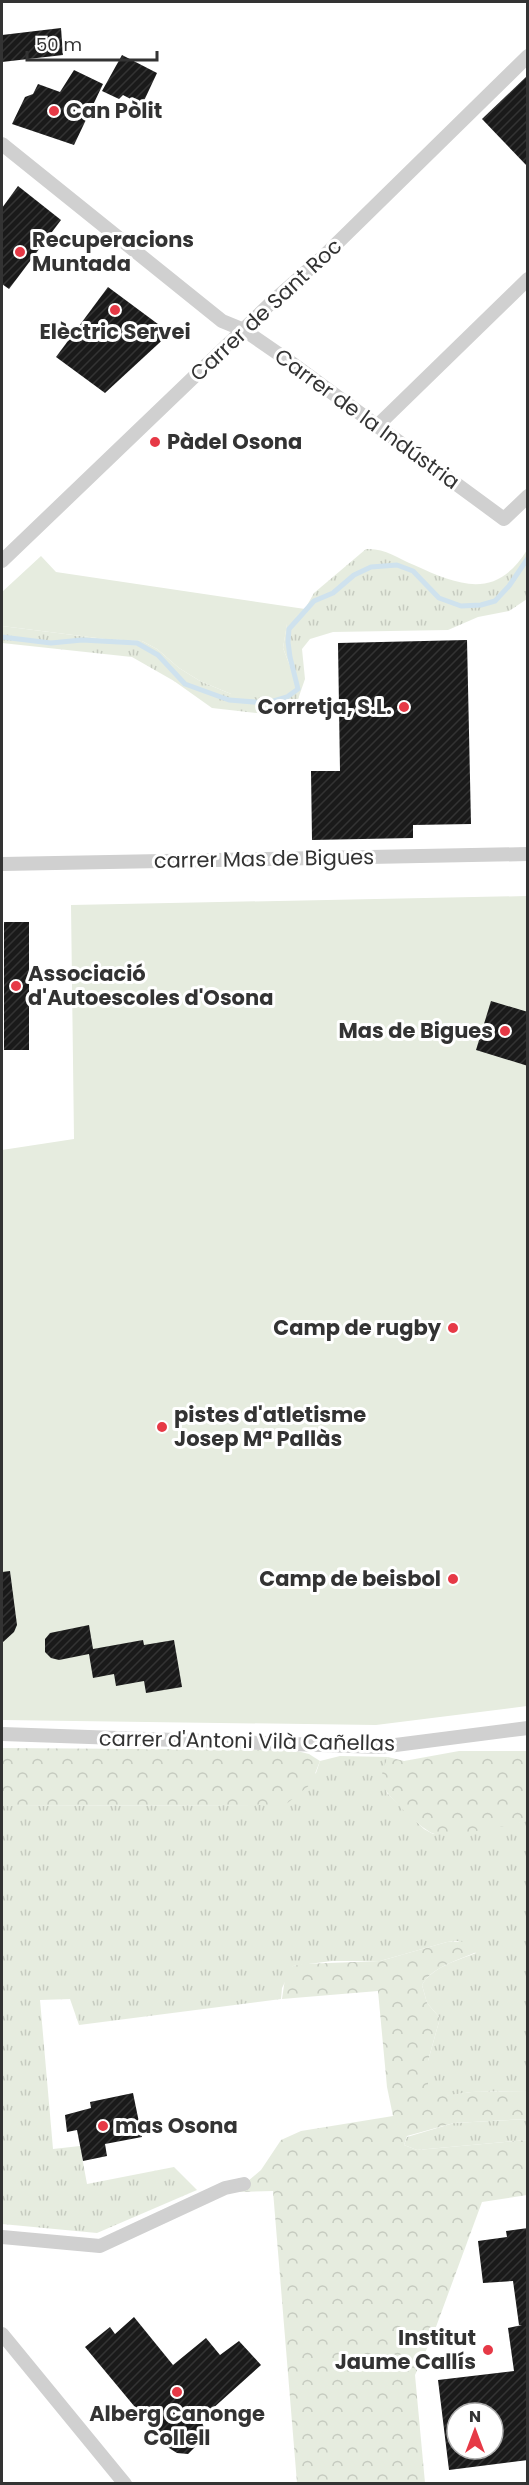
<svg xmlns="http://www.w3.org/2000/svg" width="529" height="2485" font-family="Poppins,sans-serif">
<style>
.grass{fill:url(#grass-tufts)}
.forest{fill:url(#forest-crowns)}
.park{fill:#e6ecdf}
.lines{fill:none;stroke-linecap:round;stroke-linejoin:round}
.stream{stroke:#cfe2ee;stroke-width:5}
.building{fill:url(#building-hatch);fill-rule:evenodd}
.street{stroke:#d0d0d0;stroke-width:14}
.poi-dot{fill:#e63946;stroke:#fff;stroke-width:2}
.labels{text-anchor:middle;stroke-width:6;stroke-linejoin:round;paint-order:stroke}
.poi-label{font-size:21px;font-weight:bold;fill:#333;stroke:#fff;text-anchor:start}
.street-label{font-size:21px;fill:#333;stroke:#fff}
</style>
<defs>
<pattern id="grass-tufts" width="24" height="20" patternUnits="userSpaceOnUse" patternTransform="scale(1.5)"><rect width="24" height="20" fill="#e6ecdf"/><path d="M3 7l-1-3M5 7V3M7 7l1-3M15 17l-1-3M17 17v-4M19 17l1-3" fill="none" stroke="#c6cbc0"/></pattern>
<pattern id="forest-crowns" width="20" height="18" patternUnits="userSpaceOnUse" patternTransform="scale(1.5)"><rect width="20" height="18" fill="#e6ecdf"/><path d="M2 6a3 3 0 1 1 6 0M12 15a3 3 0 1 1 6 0" fill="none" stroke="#c6cbc0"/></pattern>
<pattern id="building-hatch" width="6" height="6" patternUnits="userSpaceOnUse" patternTransform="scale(1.5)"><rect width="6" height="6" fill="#1a1a1a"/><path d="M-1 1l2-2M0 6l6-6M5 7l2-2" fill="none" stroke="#333"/></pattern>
</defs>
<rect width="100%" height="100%" fill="#fff"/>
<!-- grass -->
<g class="grass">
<path d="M366,549C385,548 397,558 414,565C460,586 496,600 527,550V599L509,611L478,617L448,630L333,632L310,639L302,649L305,679L297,702L266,714L212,708L174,681L132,657L2,643V626L105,639L142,641L157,649L179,668L200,681L231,694L290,666L283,648L287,623L305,609L314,593Z"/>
<path d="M340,1756L388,1757L382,1775L387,1793L424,1829L433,1834L451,1833L527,1821V2091L471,2092L428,2099V2061L440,2018L427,2003L422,1985C432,1967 458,1960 476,1953L458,1941L447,1942L380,1961H332L293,1966L282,1988L281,1999L79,2025L70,1999L40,2000L53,2149L80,2146L87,2184L174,2167L197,2190L97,2233L2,2224V1806L257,1805L316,1773L320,1761Z"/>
<path d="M527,2119V2140L417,2150L404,2145L407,2137L454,2123Z"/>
</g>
<!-- forest -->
<g class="forest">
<path d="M2,1748L293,1750L309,1754L320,1761L311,1784L285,1805L2,1806Z"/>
<path d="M459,1751H527V1821C506,1826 456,1836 435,1834C425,1833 385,1794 382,1784C380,1775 385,1764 388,1757L404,1761Z"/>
<path d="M478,1941L482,1943L483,1949C464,1959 433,1965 422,1985L427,2003L440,2018L428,2061V2098L471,2092L527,2091V2119L454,2123L407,2136L404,2145L417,2150L527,2140V2195L482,2202L433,2335L415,2375L425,2483H297L273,2191L235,2192L261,2170L281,2140L301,2131L393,2116L387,2087L378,1991L282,1999L286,1972L293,1966L303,1964L380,1961L447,1942Z"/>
</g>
<!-- park -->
<g class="park">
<path d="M41,556L56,572L305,609L287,624L283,648L290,666V688L271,699L231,694L200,681L179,668L157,649L142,641L105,639L2,626V592Z"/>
<path d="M527,896V1706L376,1725L2,1720V1150L74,1139L71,905Z"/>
</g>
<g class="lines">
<!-- stream -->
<path class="stream" d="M2,637L51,643L82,640L137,643L158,655L185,684L229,700L267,703L287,697L298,689L290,657L288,642L289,629L314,601L333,593L354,575L371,567L397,565L413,571L439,598L461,606L481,605L495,601L509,586L528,558"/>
</g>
<!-- building -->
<g class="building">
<path d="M61,28L63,55L2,62V35Z"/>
<path d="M122,55L157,73L142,105L123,95L119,99L102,91Z"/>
<path d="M74,70L103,84L74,145L12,124L25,97L33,94L38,84L60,92Z"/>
<path d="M528,75V167L482,119Z"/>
<path d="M18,186L61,220L9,289L2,284V208Z"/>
<path d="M108,287L170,333L105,393L56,357Z"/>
<path d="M467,640L471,824L413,825V838L312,840L311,771H340L338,643Z"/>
<rect x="4" y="922" width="25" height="128"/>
<path d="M491,1001L528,1012V1066L476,1050Z"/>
<path d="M10,1571L17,1625L14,1632L2,1643V1572Z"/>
<path d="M89,1625L93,1649L143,1640L144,1645L174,1640L182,1687L146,1693L144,1681L116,1686L114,1674L93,1678L89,1654L59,1660L51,1658L45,1652V1639L50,1633Z"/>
<path d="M133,2093L142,2137L105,2144L107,2156L83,2161L77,2130L67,2132L65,2115L91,2108L90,2102Z"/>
<path d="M528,2228V2460L449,2470L438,2380L514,2371L508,2328L522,2325H519L513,2281L483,2283L478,2241L507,2237L506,2231ZM457,2413H493V2449H457Z"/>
<path d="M134,2317L173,2365L206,2338L220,2355L239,2341L261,2365L201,2419L204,2428L202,2440L188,2454L177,2453L169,2448L85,2347L110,2327L115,2334Z"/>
</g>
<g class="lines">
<!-- street -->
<g class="street">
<path d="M2,144L222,321L244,330L286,359L504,519L528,496"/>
<path d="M377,426L528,279"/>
<path d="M2,561L272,302L324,256L528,56"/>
<path d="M2,864L528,854"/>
<path d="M2,1734L380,1747L528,1728"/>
<path d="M2,2237L100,2246L225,2188L244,2184"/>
<path d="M2,2334L125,2484"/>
</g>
</g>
<!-- markers -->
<g class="poi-dot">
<circle cx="54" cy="111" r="6"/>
<circle cx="20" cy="252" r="6"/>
<circle cx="115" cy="310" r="6"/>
<circle cx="155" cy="442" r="6"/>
<circle cx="404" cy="707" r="6"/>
<circle cx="16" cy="986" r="6"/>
<circle cx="505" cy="1031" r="6"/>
<circle cx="453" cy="1328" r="6"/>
<circle cx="162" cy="1427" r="6"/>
<circle cx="453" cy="1579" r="6"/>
<circle cx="103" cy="2126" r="6"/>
<circle cx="488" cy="2350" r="6"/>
<circle cx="177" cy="2392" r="6"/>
</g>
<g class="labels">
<!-- poi labels -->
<g class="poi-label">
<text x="66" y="118">Can Pòlit</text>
<text x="32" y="247">Recuperacions<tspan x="32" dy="24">Muntada</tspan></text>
<text x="115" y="339" text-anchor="middle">Elèctric Servei</text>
<text x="167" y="449">Pàdel Osona</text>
<text x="392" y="714" text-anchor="end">Corretja, S.L.</text>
<text x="28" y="981">Associació<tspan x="28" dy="24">d'Autoescoles d'Osona</tspan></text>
<text x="493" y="1038" text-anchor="end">Mas de Bigues</text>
<text x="441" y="1335" text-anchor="end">Camp de rugby</text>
<text x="174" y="1422">pistes d'atletisme<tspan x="174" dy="24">Josep Mª Pallàs</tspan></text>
<text x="441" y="1586" text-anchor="end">Camp de beisbol</text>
<text x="115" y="2133">mas Osona</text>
<text x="476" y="2345" text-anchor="end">Institut<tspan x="476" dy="24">Jaume Callís</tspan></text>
<text x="177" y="2421" text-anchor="middle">Alberg Canonge<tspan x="177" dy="24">Collell</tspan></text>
</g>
<!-- street labels -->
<g class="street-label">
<text transform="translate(266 310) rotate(-43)" y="7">Carrer de Sant Roc</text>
<text transform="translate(367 419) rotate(36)" y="7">Carrer de la Indústria</text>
<text transform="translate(264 859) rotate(-1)" y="7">carrer Mas de Bigues</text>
<text transform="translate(247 1741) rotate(1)" y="7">carrer d'Antoni Vilà Cañellas</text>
</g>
</g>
<!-- border -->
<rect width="529" height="2485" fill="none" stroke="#333333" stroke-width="6"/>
<!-- north arrow -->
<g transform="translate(475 2431)"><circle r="28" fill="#ffffff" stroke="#adadad" stroke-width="1.5"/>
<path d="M0-4.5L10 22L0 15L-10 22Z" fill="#e63946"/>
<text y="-9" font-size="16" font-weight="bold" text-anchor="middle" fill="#333333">N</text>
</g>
<!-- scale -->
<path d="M27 51v9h130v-9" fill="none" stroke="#333333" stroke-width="3"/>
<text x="36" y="51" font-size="18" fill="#333333" stroke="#ffffff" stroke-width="4.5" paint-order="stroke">50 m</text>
</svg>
